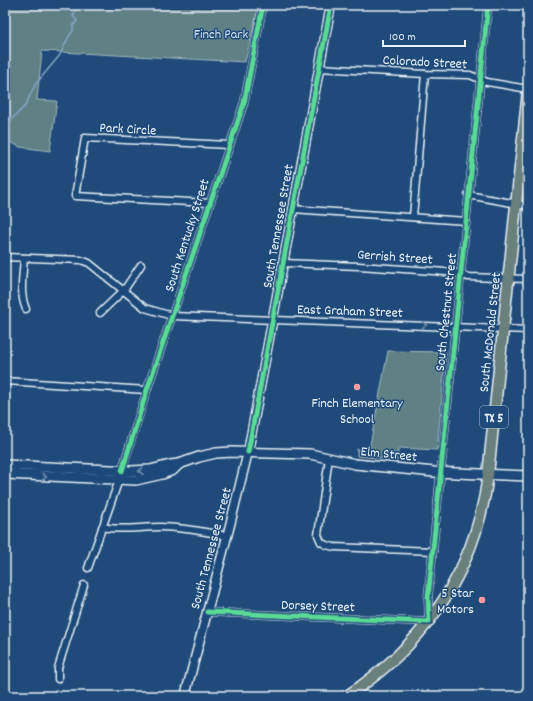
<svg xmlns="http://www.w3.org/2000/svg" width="533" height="701" font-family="Dekko,sans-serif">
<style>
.green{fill:#5e8186;stroke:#a3b9bf}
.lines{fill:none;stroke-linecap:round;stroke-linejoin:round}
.stream{stroke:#86a8c4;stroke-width:1.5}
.minor-casing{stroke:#e8f1f8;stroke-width:9}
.tertiary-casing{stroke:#e8f1f8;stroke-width:11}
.secondary-casing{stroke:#e8f1f8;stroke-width:12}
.primary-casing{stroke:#e8f1f8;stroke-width:13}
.minor{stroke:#1f4a7a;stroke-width:6}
.tertiary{stroke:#1f4a7a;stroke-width:8}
.secondary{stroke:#1f4a7a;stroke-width:9}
.primary{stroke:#6a807d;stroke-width:10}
.cycleway-casing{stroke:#1f4a7a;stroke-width:8}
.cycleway{stroke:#5adb95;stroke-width:5}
.oneway{stroke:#6f8dac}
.poi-dot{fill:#ff9aa2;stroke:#1f4a7a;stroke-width:1.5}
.labels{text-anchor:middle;stroke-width:3;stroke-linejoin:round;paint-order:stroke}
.shield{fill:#1f4a7a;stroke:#acbfd2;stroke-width:1}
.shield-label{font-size:13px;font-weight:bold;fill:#e8f1f8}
.park-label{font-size:14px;fill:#d3e0e7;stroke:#1f4a7a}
.street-label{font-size:14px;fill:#e8f1f8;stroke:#1f4a7a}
.poi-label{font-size:14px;fill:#e8f1f8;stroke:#1f4a7a}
</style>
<rect width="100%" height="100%" fill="#1f4a7a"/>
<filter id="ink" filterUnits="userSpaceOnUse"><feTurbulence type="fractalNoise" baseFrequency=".025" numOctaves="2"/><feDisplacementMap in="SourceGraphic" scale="8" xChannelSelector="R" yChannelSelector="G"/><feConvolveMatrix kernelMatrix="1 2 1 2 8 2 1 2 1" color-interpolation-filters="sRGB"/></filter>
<g filter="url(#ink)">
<!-- green -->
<g class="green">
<path d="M5,5H259L245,62L42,51L37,100L57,101L50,151L20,147L5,140Z"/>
<path d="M388,351L446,352L437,450L398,448V460L357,456V449L369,450Z"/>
</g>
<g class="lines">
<!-- stream -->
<path class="stream" d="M5,129L13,118L25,106L35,85L60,55L69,36L73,31V26L77,21L73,16L78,5"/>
<!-- minor casing -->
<g class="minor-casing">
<g id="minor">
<path d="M319,68L425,74L470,75L487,82L528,89"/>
<path d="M468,195L528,206"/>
<path d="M209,203L75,196L85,138L229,145"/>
<path d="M292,209L466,221"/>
<path d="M413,217L425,74"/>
<path d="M5,257L81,260L89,263L145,308L172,316L528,330"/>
<path d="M24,258C23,275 19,293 26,309"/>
<path d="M283,263L359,266L433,271L456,273L468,277L528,279"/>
<path d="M100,313L124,290L141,265"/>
<path d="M5,381L147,390"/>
<path d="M329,458L318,535L321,542L326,545L334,547L433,551"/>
<path d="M102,527C121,531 140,527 160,527C183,527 205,532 228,536"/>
<path d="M88,568L119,480L147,390L244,103L263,5"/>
<path d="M207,612L429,622L428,598L488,5"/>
<path d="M58,679V668L84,585"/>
</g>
</g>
<!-- tertiary casing -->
<g class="tertiary-casing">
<path id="tertiary" d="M185,696L230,525L248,452L331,5"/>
</g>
<!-- secondary casing -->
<g class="secondary-casing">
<g id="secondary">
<path d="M5,465L131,471L150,470L170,465L179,464"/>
<path d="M5,474L136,480L162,474L173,470L179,464L199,457L216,453L232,452L310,454L355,464L434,472L528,476"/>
</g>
</g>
<!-- primary casing -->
<g class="primary-casing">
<path id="primary" d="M347,696C426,643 476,570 488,475L528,90"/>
</g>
<!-- minor -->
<use href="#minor" class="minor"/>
<!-- tertiary -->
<use href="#tertiary" class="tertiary"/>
<!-- secondary -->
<use href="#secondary" class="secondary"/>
<!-- primary -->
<use href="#primary" class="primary"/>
<!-- cycleway casing -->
<g class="cycleway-casing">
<g id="cycleway">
<path d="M248,452L331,5"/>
<path d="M122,471L147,390L244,103L263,5"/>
<path d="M207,612L429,622L428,598L488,5"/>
</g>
</g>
<!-- cycleway -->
<use href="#cycleway" class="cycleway"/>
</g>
<!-- one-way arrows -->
<defs><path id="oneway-chevron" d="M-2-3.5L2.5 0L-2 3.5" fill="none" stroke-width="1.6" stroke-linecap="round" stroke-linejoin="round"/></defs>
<g class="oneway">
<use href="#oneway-chevron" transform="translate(424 325) rotate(2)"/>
<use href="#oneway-chevron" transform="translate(141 471) rotate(177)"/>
<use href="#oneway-chevron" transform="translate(44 477) rotate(3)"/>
</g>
</g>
<!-- markers -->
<g class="poi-dot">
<circle cx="357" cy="387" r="4"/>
<circle cx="482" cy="600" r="4"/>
</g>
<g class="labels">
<!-- shield labels -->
<rect class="shield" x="480" y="406" width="28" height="22" rx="3"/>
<g class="shield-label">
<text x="494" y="422">TX 5</text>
</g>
<!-- park labels -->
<g class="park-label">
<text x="221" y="38">Finch Park</text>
</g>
<!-- street labels -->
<g class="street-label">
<text transform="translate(425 61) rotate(3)" y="5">Colorado Street</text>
<text transform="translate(128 128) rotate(3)" y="5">Park Circle</text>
<text transform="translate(277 226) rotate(-80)" y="5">South Tennessee Street</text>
<text transform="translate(186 235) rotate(-72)" y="5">South Kentucky Street</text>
<text transform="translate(395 256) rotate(4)" y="5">Gerrish Street</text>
<text transform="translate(350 310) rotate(2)" y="5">East Graham Street</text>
<text transform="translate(445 312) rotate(-84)" y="5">South Chestnut Street</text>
<text transform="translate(489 332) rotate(-84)" y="5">South McDonald Street</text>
<text transform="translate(389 453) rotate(6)" y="5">Elm Street</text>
<text transform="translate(210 548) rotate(-75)" y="5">South Tennessee Street</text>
<text transform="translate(318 605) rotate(2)" y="5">Dorsey Street</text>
</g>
<!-- poi labels -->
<g class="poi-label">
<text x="357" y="407">Finch Elementary<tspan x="357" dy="16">School</tspan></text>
<text x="474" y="597" text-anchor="end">5 Star<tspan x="474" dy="16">Motors</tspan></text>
</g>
</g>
<!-- margin -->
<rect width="533" height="701" fill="none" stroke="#1f4a7a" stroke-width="20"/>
<rect x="10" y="10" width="513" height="681" fill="none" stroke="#e8f1f8" stroke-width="1.5" filter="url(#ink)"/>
<!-- scale -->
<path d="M383 40v6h82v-6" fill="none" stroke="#e8f1f8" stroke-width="2"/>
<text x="389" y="40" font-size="12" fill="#e8f1f8" stroke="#1f4a7a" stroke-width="3" paint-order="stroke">100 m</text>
</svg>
